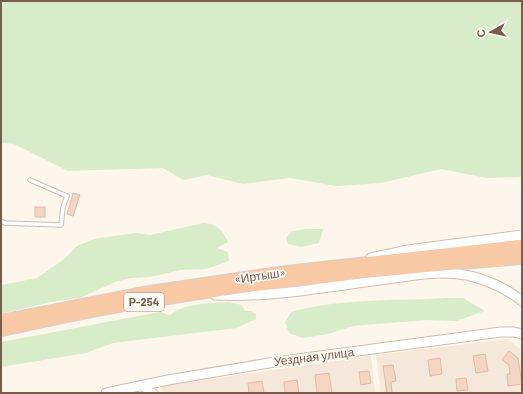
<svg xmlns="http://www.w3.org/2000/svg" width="523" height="394" font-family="Barlow,sans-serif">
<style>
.residential{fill:#f5e8da}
.green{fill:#d8ecc9}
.building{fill:#f3d5c3;stroke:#e6bba3}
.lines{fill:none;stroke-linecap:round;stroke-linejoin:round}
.service-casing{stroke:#d1beb0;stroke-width:5.5}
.minor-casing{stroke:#d1beb0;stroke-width:9}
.tertiary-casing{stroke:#d1beb0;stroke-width:11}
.trunk-casing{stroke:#dad1cd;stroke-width:14}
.service{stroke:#fff;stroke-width:3.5}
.minor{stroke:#fff;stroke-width:7}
.tertiary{stroke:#fff;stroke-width:9}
.trunk{stroke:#f9c8a4;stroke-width:12}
.labels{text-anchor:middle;stroke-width:3.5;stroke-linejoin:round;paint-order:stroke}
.shield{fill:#fffaf3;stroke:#a28b7f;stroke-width:1}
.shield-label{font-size:11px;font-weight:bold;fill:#7a5c4d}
.street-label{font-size:12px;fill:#7a5c4d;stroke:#fffaf3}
</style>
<rect width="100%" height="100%" fill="#fdf6ec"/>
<!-- residential -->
<g class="residential">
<path d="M508,339L522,351V393H381L376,355Z"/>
<path d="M371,356L375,393H168L161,391L162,386Z"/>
</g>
<!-- green -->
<g class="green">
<path d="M1,1H522V177L487,178L441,169L381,183L336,186L290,178L243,184L207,175L183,180L163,168L68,171L14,144L1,143Z"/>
<path d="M203,223C217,224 222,229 228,242L217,248L228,252L229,261L206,269L180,270L151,277L131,278L115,282L80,298L51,302L1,314V285L37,278L63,260L77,246L94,239L135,233L150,235Z"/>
<path d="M307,229H323L319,243L301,247L288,244L286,238L292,231Z"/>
<path d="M446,298H463L485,311L456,321L427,320L353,326L328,334L303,338L289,333L285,322L291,312C341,298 395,301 446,298Z"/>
<path d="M229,302L242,305L245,311H251L256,314V319L236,328L113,343L86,353L1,367V342L160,312L170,315C186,302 210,304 229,302Z"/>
</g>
<!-- building -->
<g class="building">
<path d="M73,193L80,195L73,216L67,214Z"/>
<rect x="35" y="207" width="10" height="10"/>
<path d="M509,351L518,358L522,384L508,386L507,374H510L509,365L502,360Z"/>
<path d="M485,354L488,371L476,373L473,356Z"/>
<path d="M440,358L442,374L430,376L428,360Z"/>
<path d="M393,365L396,381L391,382L392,393H387L383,366Z"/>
<path d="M369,371L371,383L361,385L359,372Z"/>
<path d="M329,373L332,393H317L315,375Z"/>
<path d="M466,378L468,390L457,391L456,379Z"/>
<path d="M297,380L299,393H285L284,382Z"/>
<path d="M262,381L264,393H249L248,383Z"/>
</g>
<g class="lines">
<!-- service casing -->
<g class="service-casing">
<path id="service" d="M1,221L5,223L61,225L63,207L67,196L30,180"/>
</g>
<!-- minor casing -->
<g class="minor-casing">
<path id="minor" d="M140,386L154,393"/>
</g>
<!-- tertiary casing -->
<g class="tertiary-casing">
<g id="tertiary">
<path d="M371,258L408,250L522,235"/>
<path d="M215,295C273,298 331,286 388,279C411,276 435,271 458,274C480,276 506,288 522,301"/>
<path d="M106,393L168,380L275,362L501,332H514L522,334"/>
</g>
</g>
<!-- trunk casing -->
<g class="trunk-casing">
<g id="trunk">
<path d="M1,321L143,293L286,272L522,246"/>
<path d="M1,330C48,320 96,309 143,302C268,281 396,267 522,258"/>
</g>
</g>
<!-- service -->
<use href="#service" class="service"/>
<!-- minor -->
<use href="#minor" class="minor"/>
<!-- tertiary -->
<use href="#tertiary" class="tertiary"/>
<!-- trunk -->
<use href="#trunk" class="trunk"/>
</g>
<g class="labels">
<!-- shield labels -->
<rect class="shield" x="124" y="293" width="40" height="18" rx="3"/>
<g class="shield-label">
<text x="144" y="306">Р-254</text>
</g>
<!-- street labels -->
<g class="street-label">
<text transform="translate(260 276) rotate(-8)" y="4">«Иртыш»</text>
<text transform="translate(314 357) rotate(-7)" y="4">Уездная улица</text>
</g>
</g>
<!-- border -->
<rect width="523" height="394" fill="none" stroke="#7a5c4d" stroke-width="4"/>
<!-- north arrow -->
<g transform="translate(491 32) rotate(262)" stroke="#fffaf3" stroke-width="3" paint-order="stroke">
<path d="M0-3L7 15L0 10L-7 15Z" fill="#7a5c4d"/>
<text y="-6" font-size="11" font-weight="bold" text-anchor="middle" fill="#7a5c4d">С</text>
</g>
</svg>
